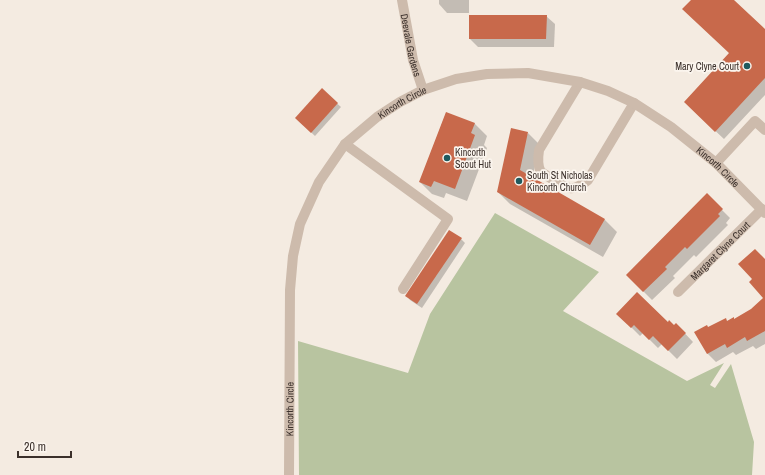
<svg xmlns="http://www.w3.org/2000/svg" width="765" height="475" font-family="'Archivo Narrow',sans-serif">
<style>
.green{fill:#b8c4a0}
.shadow{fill:#0003}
.building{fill:#c8694b}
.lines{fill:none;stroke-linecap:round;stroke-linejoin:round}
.minor{stroke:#cdbbac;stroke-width:10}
.poi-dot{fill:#1f5a5e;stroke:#fbf5ee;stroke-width:1.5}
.labels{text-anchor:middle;stroke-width:3.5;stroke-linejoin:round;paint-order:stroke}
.street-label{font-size:10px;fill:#3b302b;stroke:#fbf5ee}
.poi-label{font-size:10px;fill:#3b302b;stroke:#fbf5ee;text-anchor:start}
</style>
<rect width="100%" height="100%" fill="#f4ebe1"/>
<!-- green -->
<path class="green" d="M495,213L599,272L563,311L687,381L724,363L710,385L715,388L731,364L754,442L752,475H299L298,341L408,373L430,314Z"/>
<!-- shadow -->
<g class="shadow">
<path d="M439,0H469V13H447L439,4Z"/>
<path d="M692,0H733L765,30V95L724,139L693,110L730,54Z"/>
<path d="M546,16L555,24L554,47H478L470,39Z"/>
<path d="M322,90L341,107L315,136L300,122Z"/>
<path d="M446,113L475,124L487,136L484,145L487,148L467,201L446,193L444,198L432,194L420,182Z"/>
<path d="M528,133L540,145L532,178L605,220L617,232L603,257L510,204L498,192Z"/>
<path d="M707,195L730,218L726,223L728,225L696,257L694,255L673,276L675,278L652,300L627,275Z"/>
<path d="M461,239L465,243L422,308L410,300L407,296Z"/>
<path d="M765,260V344L756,349L753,346L736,355L733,352L716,362L707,353L708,328L727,322L733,318L735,320L751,310L764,298Z"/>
<path d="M618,314L668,323L674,326L676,324L693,342L677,359L662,344L658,348L643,333L640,336Z"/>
</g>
<!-- building -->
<g class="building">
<path d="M691,0H734L765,29V78L715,132L684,102L729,53L682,9Z"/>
<path d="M469,15H547L546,39H469Z"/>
<path d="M322,88L338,103L311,133L295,118Z"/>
<path d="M446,112L475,123L471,133L475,135L455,189L434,181L431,187L419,182Z"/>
<path d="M511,128L528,132L520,170L605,219L590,245L497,192Z"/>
<path d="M707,193L723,209L718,214L720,216L687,249L685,247L665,267L667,269L643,292L626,275Z"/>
<path d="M449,230L462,238L417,304L405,296Z"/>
<path d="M755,249L765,259V331L747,341L745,337L727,348L725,344L707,354L694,332L707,325L708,327L726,318L727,321L734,317V319L751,309L763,298L749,282L752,279L738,264Z"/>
<path d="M637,292L668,322L669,320L674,325L676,323L686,333L668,351L653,336L649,340L634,325L631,328L616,314Z"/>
</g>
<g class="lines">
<!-- minor -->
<g class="minor">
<path id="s1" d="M402,0L413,60L423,90"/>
<path d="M580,82L539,150C538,157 537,166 541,172C544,174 549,177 552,179C568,189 572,193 588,180L634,103"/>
<path d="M345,144L448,219L403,289"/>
<path d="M716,163L755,121L765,130"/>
<path id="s2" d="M678,292L762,209"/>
<path id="s3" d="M289,475L290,290L293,256L300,224L319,182L345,144L377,117L400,102L423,90L456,79L487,74L528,73L580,82L608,91L634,103L671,127L716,163L765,213"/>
</g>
</g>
<!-- markers -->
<g class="poi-dot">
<circle cx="747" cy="66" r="4"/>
<circle cx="447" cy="158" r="4"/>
<circle cx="519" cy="181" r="4"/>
</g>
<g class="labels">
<!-- street labels -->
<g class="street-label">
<text dy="4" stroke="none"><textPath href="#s1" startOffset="46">Deevale Gardens</textPath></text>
<text dy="4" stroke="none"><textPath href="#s3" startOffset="415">Kincorth Circle</textPath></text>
<text dy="4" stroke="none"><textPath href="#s3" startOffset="763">Kincorth Circle</textPath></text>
<text dy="4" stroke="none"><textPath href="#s2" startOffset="59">Margaret Clyne Court</textPath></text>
<text dy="4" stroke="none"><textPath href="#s3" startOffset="66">Kincorth Circle</textPath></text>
</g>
<!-- poi labels -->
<g class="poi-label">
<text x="739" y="70" text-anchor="end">Mary Clyne Court</text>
<text x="455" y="156">Kincorth<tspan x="455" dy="12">Scout Hut</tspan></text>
<text x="527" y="179">South St Nicholas<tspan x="527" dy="12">Kincorth Church</tspan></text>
</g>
</g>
<!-- scale -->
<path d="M18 451v6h53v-6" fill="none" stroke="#3b302b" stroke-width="2"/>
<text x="24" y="451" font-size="12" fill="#3b302b" stroke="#fbf5ee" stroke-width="3" paint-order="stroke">20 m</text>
</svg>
